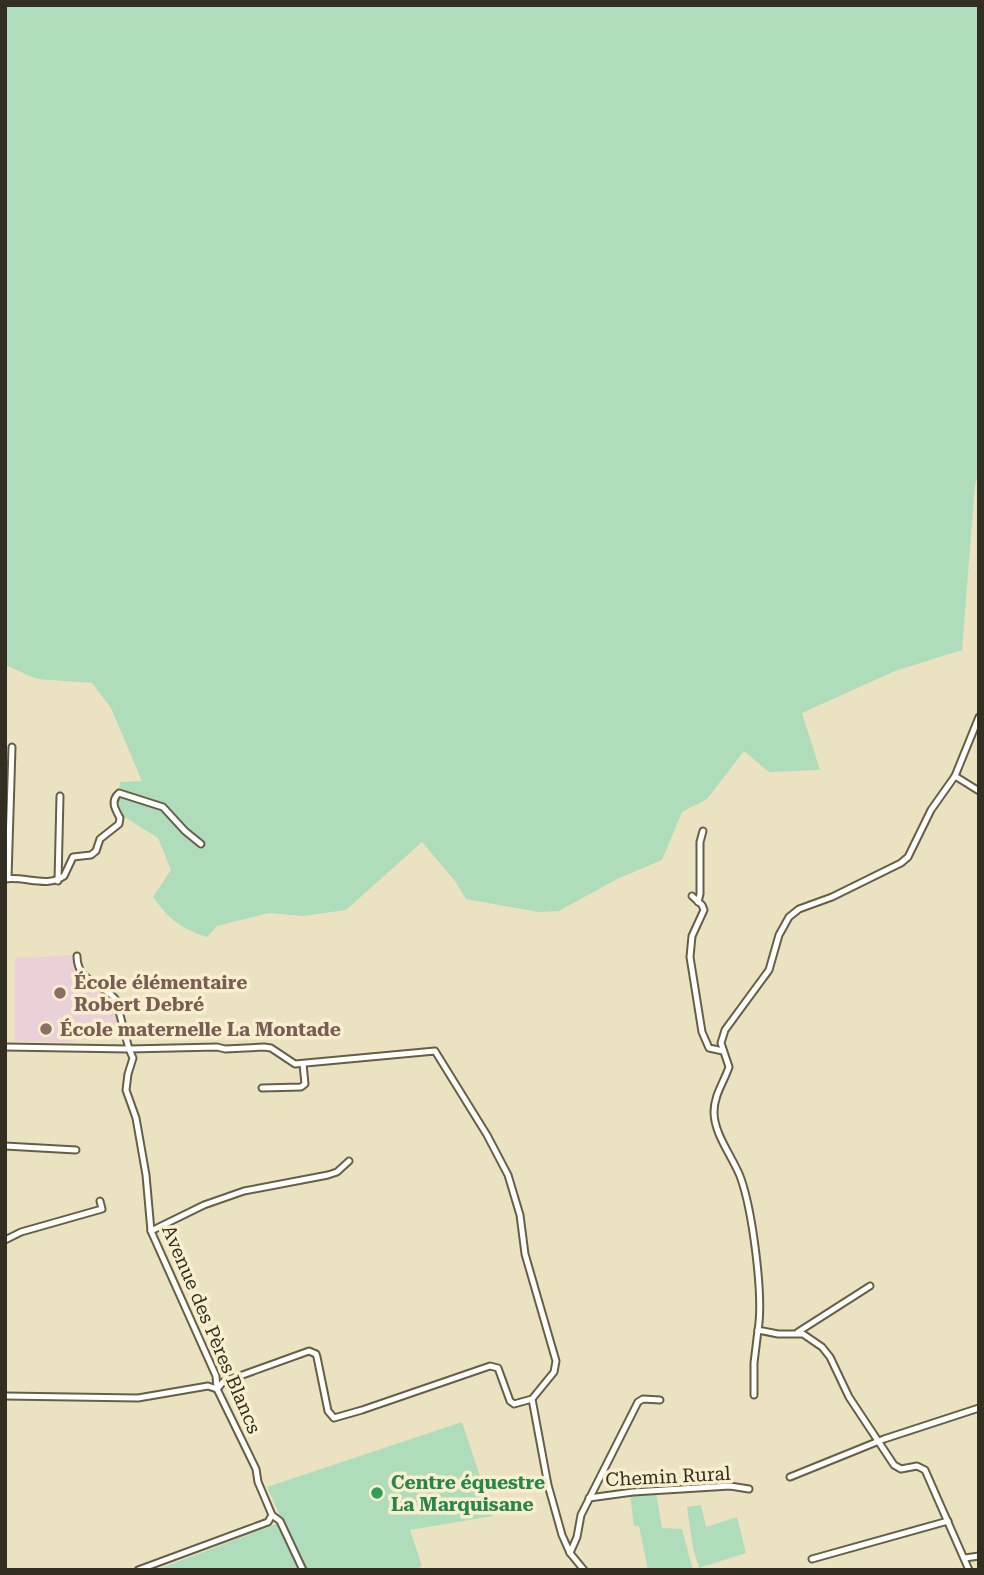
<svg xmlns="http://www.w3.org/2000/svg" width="984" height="1575" font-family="'Roboto Serif',serif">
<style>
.education{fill:#ead1d7}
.green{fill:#afdcbb}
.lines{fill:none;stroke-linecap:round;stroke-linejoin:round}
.street-casing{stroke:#675f43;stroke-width:9}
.street{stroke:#fff;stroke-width:5}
.education-dot{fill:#8d6e63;stroke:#f9efcf;stroke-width:2.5}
.leisure-dot{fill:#2e9e5b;stroke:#f9efcf;stroke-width:2.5}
.labels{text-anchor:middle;stroke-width:7;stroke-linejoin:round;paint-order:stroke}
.education-label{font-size:19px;font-weight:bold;fill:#785e54;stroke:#f9efcf;text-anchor:start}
.street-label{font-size:19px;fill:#322e22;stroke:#f9efcf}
.leisure-label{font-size:19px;font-weight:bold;fill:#27864d;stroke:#f9efcf;text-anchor:start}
</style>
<rect width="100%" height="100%" fill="#ebe2c2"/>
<!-- education -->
<path class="education" d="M74,955V969L88,983L114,1000L121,1029L119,1034H88L87,1040L72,1039L71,1042L15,1041V958Z"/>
<!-- green -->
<g class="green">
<path d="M5,5H979V470L975,485L962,650L895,671L802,713L820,770L769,772L744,751L707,799L682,812L662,860L617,879L559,911L538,912L466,899L455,881L422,842L346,910L303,916L269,913L217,926L207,937C180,928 170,920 153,897L171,870L158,838L123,816L118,801L120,782L142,781L111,708L92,683L37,679L5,665Z"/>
<path d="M462,1422L493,1516L410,1530L422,1566L414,1570H305L267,1487Z"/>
<path d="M656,1493L662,1528L682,1529L693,1570H648L639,1526H634L630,1495Z"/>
<path d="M701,1505L706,1527L737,1517L746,1553L699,1568L693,1548L687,1507Z"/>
<path d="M279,1523L302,1570H156Z"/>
</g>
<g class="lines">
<!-- street casing -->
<g class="street-casing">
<g id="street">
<path d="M955,776L979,791"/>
<path d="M8,878L12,747"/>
<path d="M5,879C25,876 47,888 64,876L73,857L91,855L96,851L100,839L119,824L120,818C115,809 110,801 119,793L163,807L185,831L201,844"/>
<path d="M58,881L60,796"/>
<path d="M692,896L702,905L704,910L692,936L690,957L702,1032L709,1048L723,1051"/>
<path d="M698,902L700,894V842L703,831"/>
<path d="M77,956C77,983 103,982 116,1000L129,1049L133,1058L128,1074L126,1090L136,1118L146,1175L151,1231L216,1376L217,1389L256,1469L258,1482L272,1515L280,1521L303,1570"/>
<path d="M5,1047L129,1049L217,1047L225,1049L264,1047L271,1048L295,1064L435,1051L487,1135L508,1175L520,1215L525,1254L556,1361L554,1372L532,1399L548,1485L562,1535L570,1553L584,1570"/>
<path d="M262,1088L301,1087L305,1084L303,1064"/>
<path d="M5,1146L76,1150"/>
<path d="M151,1231L204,1205L244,1191L328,1175L337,1172L349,1161"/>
<path d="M5,1240L21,1232L102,1209L100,1201"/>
<path d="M798,1332L870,1286"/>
<path d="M217,1389L223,1382L309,1351L316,1354L317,1357L328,1411L334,1418L362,1410L490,1366L498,1368L510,1401L514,1404L532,1399"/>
<path d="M754,1395V1363L758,1330"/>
<path d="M5,1396L138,1398L208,1386L217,1389"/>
<path d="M790,1477L884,1439L979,1408"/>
<path d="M589,1498L633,1492L730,1486L749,1489"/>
<path d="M570,1553L577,1537L581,1515L638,1402L643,1399L660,1400"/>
<path d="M965,1558L979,1556"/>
<path d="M812,1559L948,1521"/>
<path d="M138,1570L268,1522L272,1515"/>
<path d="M969,1570L925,1470L917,1466L901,1469L894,1465L849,1397L830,1357L822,1347L803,1334H778L758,1330C764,1296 752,1208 740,1176C732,1156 714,1134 714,1112C714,1095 724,1082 729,1067L721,1043L725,1030L769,970L779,935L789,917L799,909L832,897L901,863L908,857L931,810L955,776L979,717"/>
</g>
</g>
<!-- street -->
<use href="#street" class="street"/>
</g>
<!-- markers -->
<g class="education-dot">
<circle cx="60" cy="993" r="7"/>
<circle cx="46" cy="1029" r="7"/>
</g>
<circle class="leisure-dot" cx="377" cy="1493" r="7"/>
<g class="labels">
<!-- education labels -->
<g class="education-label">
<text x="74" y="989">École élémentaire<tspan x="74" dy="22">Robert Debré</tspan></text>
<text x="60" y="1036">École maternelle La Montade</text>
</g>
<!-- street labels -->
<g class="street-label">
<text transform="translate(212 1329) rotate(67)" y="7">Avenue des Pères Blancs</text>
<text transform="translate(668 1476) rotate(-3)" y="7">Chemin Rural</text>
</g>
<!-- leisure labels -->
<g class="leisure-label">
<text x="391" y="1489">Centre équestre<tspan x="391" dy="22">La Marquisane</tspan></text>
</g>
</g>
<!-- border -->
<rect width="984" height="1575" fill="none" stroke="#322e22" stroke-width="14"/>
</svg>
